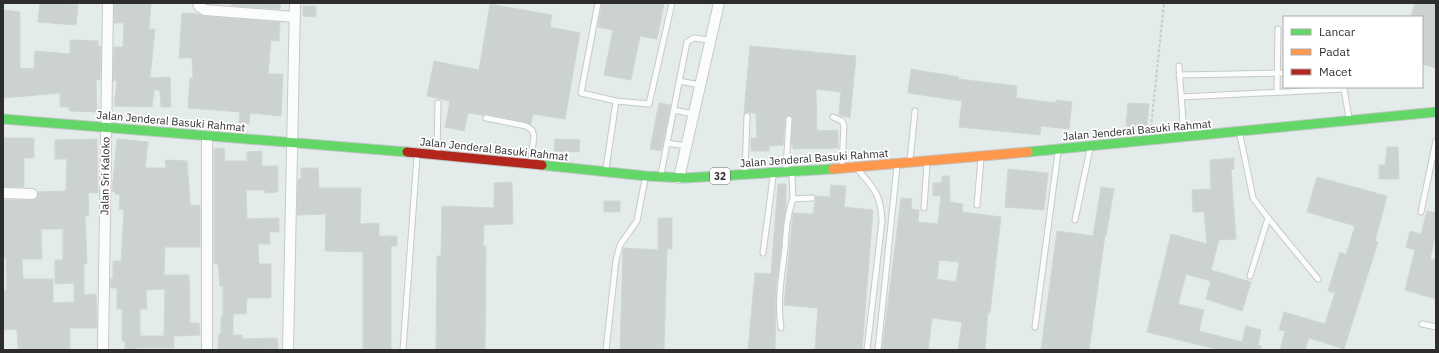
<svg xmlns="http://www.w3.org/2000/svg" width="1439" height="353" font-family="'IBM Plex Sans',sans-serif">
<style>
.building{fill:#ccd2d1;stroke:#cfd7d5;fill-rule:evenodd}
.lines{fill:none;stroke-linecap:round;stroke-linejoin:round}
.lane-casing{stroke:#c8c9c8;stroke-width:7}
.street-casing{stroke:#c8c9c8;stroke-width:12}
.fast-casing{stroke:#c3c6c6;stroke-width:11}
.slow-casing{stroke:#c3c6c6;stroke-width:11}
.jam-casing{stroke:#c3c6c6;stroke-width:11}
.path{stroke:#c9caca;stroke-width:2;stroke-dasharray:3 2;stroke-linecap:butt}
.lane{stroke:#fbfcfc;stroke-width:5}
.street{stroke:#fbfcfc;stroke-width:10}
.fast{stroke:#63d668;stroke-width:9}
.slow{stroke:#ff974d;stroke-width:9}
.jam{stroke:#b3261e;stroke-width:9}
.labels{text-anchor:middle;stroke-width:3.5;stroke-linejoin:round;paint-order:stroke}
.shield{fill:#fff;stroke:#6c6c6c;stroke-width:1}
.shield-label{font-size:10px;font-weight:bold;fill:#2d2d2d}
.street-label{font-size:11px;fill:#2d2d2d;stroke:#fff}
</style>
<rect width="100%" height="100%" fill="#e3ecea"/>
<!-- building -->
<g class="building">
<path d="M40,3L78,5L76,25L38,22Z"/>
<path d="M114,3H151L149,29H155L150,78L170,77L171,107H161L160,90H154L152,107L114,106L117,81L113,80L114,47H123L124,23H114Z"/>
<path d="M232,3H281L280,9L231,6Z"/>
<path d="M602,3H664L657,39L640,36L631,80L604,75L613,30L598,27Z"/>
<path d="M1415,3H1436V68L1422,64V17H1411Z"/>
<path d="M490,4L552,15L550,27L580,33L565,119L533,114L531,124L487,114L483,115L468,113L464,131L445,127L450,101L427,96L434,61L479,70Z"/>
<path d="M303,6H316V17L303,16Z"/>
<path d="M3,10L20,12V68L34,69L35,51L70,54V40L98,41V46H101L100,80H96L97,112L69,111V107H60V93L3,98Z"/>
<path d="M182,13L199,14L204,16L280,22L279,41L271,40L268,74H283L281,116L250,113L249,124L239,123L240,112L188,108L190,78L193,79L192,58H179Z"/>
<path d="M750,46L856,56L850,118L839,115L841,92L816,89L817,131L838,130V148L793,149V145H791L793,119L789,115L785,119L783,145L769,146V151H751V138H757L756,114L748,112L744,113Z"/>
<path d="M911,69L959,77L958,79L1017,86L1016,98L1056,103V100L1072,102L1069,129L1041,126L1040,135L959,127L962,101L908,93Z"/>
<path d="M659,103L671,105L661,151L650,149Z"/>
<path d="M1128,103L1149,104L1147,127L1126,126Z"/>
<path d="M3,138H34V158H24V187H3Z"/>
<path d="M97,139L98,193H88L89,216H85L87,264H84V295L96,294L97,328H70V350H18L17,329L3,330V290H7L6,257H3V200H32L37,198L38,192L66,191L67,159H55V140ZM41,229H63V260H55V284L74,283V302L53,303V279H23L22,259H42Z"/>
<path d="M117,139L148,142L145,168H166L165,160L187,161L190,202L191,206L200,205V247H165L164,275H189L190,323H199L200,335L174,336V348H137V350H125V341H122V309H117V288H110L111,278H113V261H121L124,210L119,209L120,195L115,194V191L112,192ZM165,289L164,336H140V309H147L146,290Z"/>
<path d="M555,139L580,140L579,152L554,151Z"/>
<path d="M1387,147H1398L1399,179H1379V165H1385Z"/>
<path d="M224,148L225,161H247V152L262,151V166H278V192L265,193V190H246L247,219L279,218V232H269L270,244H258L259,264H271V298H247L246,314H233V335H242V339L277,338L278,349L218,350L219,334H221V316H223V286H220L218,264H214V149Z"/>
<path d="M1234,158V169L1231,170L1236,239L1219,240L1211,270L1251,282L1242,311L1206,299L1211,281L1186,274L1178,304L1204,310L1199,331L1242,342L1246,326L1261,330L1258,345L1261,346V350H1220L1147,332L1171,234L1207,244L1204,212H1193L1192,190L1211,189L1210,160Z"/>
<path d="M301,168H318L319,188H361L360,224L379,223V236H397V246H391V350H363V252L325,251L326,214L297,215L298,180L301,179Z"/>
<path d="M1008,169L1048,173L1044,210L1005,207Z"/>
<path d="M942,176H949L950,202L963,204L962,212L1001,217L990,313L988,312L985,350H958L962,322L932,318L928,350H882L901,198L912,199L911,209L919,210L918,222L938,224L941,196H933V183H942ZM939,260L959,262L956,282L937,279Z"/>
<path d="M1317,177L1387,196L1375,241L1378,242L1344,349L1309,338L1305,350H1280L1285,331L1279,330L1284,312L1325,324L1335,293L1328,291L1340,252L1346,255L1355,226L1307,212Z"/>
<path d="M512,182L513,224L484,225L483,246H486L485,350H436L437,256H441L442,206L494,208V183Z"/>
<path d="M778,184H786V210L776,287L775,350H748L755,273L771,274Z"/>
<path d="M831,185L846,186L844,207L873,210L862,350H815L818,308L784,305L793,213L813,214L816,196L830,197Z"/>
<path d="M1101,187L1114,189L1106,236L1105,235L1089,350H1041L1057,231L1093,236Z"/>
<rect x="604" y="201" width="16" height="11"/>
<path d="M1427,211L1436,213V232L1430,259L1436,260V299L1405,290L1415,250L1406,247L1410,231L1421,234Z"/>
<path d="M658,218H672V249H667L664,350H620L623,248L658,250Z"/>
</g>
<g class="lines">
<!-- lane casing -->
<g class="lane-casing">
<g id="lane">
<path d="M598,3L581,93L616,101L649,104L672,3"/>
<path d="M1179,66L1184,135"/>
<path d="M1179,75L1284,73"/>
<path d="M679,81L700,85"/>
<path d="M1277,92L1278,29"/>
<path d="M1181,97L1344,89L1349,118"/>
<path d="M674,110L693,114"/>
<path d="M833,117L842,121L844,126L842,165"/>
<path d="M486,118L526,126L532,130L534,136L531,160"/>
<path d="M1240,135L1253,198L1268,218L1318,279"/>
<path d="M667,143L686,146"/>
<path d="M437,152L438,103"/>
<path d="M910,160L915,111"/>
<path d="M606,169L616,101"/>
<path d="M786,170L789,119"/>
<path d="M859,171C875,189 881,196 882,221L867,350"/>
<path d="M745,172L747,116"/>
<path d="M661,174L687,42L694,38L710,40"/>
<path d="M792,176L793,199L812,198"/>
<path d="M977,205L981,159"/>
<path d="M924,208L927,163"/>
<path d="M1421,212L1436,141"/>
<path d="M1075,220L1090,149"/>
<path d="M763,253L773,177"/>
<path d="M1250,276L1268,218"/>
<path d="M1422,324L1436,327"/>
<path d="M1035,327L1058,152"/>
<path d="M781,328C777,301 782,274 785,248C786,231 787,215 793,199"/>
<path d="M403,350L417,156"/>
<path d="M606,350L616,260L620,245L637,221L645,179"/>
<path d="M878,350L897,166"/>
</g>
</g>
<!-- street casing -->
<g class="street-casing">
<g id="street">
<path d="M198,3L199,6L205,10L294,17"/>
<path d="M679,178L719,3"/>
<path d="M3,193L32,194"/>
<path d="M103,350L108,3"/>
<path d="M207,350V136"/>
<path d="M288,350L295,3"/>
</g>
</g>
<!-- fast casing -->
<g class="fast-casing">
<g id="fast">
<path d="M3,119L407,152"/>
<path d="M1028,152L1436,112"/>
<path d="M542,165L646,176L685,178L833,169"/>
</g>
</g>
<!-- slow casing -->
<g class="slow-casing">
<path id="slow" d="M833,169L1028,152"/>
</g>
<!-- jam casing -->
<g class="jam-casing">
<path id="jam" d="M407,152L542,165"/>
</g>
<!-- path -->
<path class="path" d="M1151,127L1164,3"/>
<!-- lane -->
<use href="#lane" class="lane"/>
<!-- street -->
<use href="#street" class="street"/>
<!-- fast -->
<use href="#fast" class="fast"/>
<!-- slow -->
<use href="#slow" class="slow"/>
<!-- jam -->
<use href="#jam" class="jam"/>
</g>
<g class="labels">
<!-- shield labels -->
<rect class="shield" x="710" y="168" width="20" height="16" rx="3"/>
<g class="shield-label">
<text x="720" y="180">32</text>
</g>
<!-- street labels -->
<g class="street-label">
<text transform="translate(171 121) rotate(5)" y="4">Jalan Jenderal Basuki Rahmat</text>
<text transform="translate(1137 130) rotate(-5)" y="4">Jalan Jenderal Basuki Rahmat</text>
<text transform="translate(494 149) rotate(6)" y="4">Jalan Jenderal Basuki Rahmat</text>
<text transform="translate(814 158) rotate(-4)" y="4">Jalan Jenderal Basuki Rahmat</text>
<text transform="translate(105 176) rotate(-89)" y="4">Jalan Sri Kaloko</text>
</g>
</g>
<!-- border -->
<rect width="1439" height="353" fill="none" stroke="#2d2d2d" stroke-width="8"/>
<!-- legend -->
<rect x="1283" y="16" width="140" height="72" fill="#ffffff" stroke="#ababab"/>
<rect x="1291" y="29" width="20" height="6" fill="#63d668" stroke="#ababab"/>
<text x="1319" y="36" font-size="12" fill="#2d2d2d">Lancar</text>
<rect x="1291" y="49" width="20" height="6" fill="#ff974d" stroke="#ababab"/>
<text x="1319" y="56" font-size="12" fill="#2d2d2d">Padat</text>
<rect x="1291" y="69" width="20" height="6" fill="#b3261e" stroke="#ababab"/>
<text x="1319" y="76" font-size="12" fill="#2d2d2d">Macet</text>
</svg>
